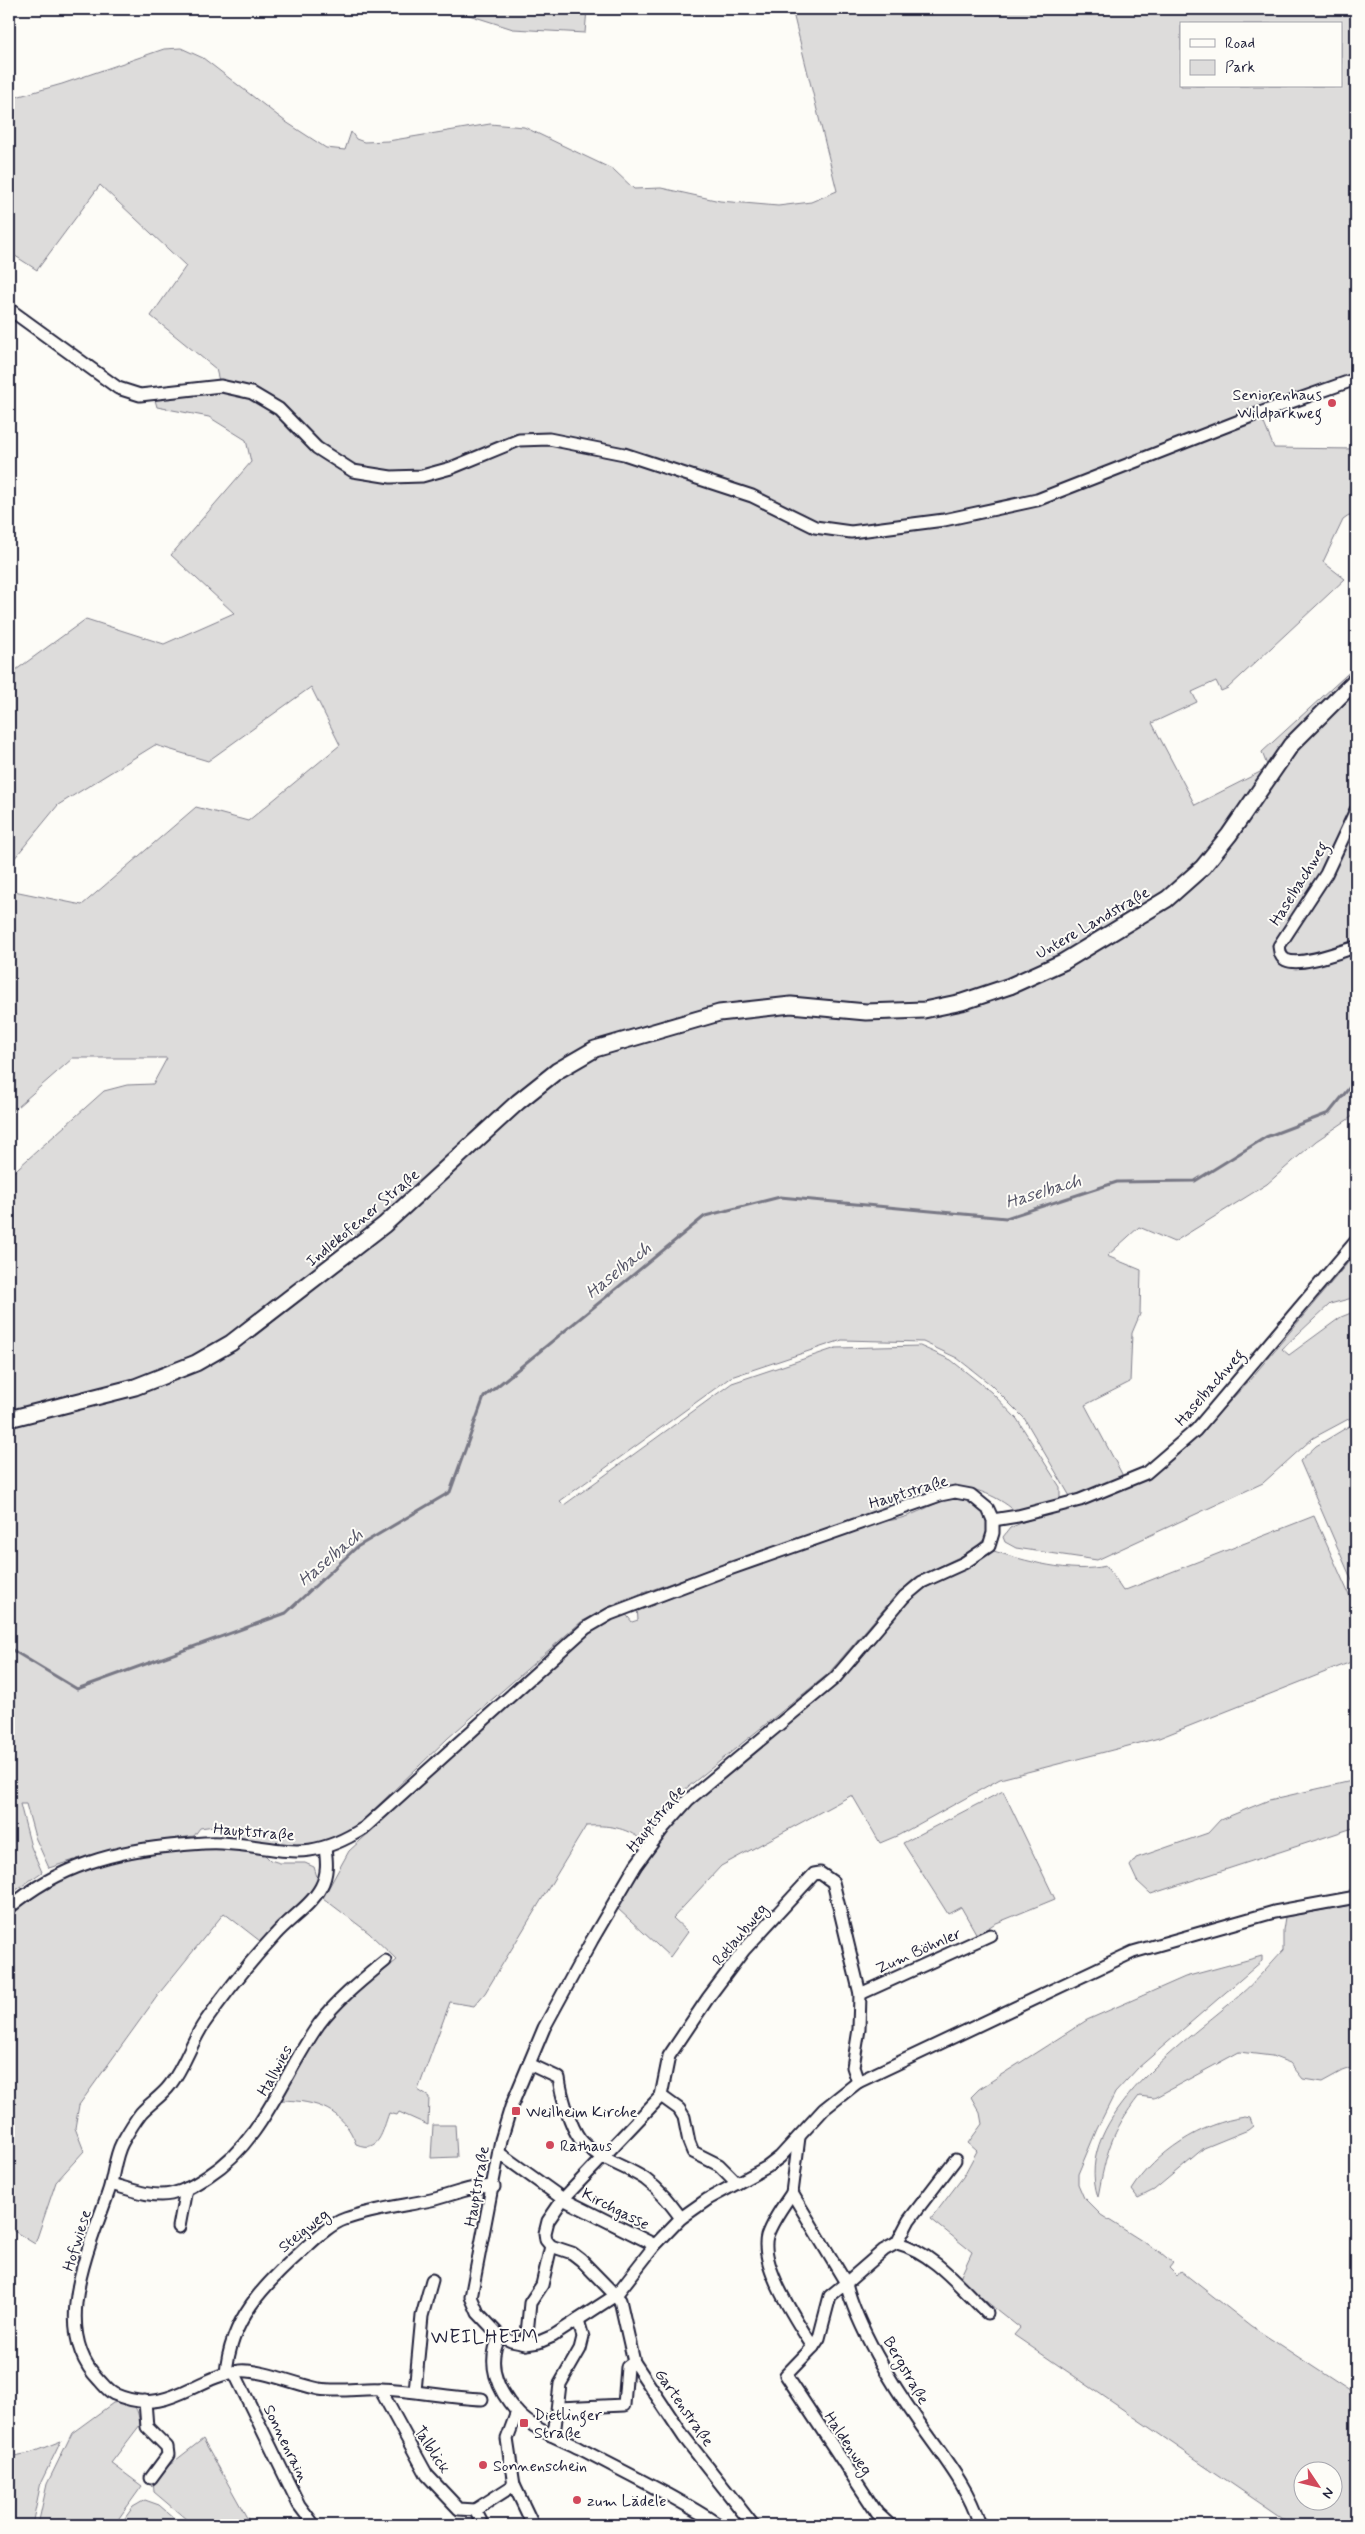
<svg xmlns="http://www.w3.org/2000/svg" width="1365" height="2534" font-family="Mynerve,sans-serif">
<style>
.green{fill:#dddcdb;stroke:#807f8b;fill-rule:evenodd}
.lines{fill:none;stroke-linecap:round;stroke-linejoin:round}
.stream{stroke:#787885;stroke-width:3}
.minor-casing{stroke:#22223b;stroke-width:15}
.major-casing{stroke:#22223b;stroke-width:19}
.minor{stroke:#fdfcf7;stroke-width:11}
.major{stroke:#fdfcf7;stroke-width:15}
.poi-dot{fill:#d1495b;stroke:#fdfcf7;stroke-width:2}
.labels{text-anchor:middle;stroke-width:4;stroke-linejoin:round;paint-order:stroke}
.poi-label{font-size:16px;fill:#22223b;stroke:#fdfcf7;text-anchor:start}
.street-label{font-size:16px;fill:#22223b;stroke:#fdfcf7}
.water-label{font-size:18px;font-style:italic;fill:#545466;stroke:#fdfcf7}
.quarter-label{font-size:19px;letter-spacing:1px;fill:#22223b;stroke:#fdfcf7}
</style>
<rect width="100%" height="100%" fill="#fdfcf7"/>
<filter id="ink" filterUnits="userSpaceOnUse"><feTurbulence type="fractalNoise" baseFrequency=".02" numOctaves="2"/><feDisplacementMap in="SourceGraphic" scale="10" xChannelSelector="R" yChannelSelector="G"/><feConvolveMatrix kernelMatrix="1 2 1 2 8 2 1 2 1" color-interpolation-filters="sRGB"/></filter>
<g filter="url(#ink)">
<!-- green -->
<g class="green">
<path d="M450,9H587L585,33L513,29Z"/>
<path d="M792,9H1356V374L1259,411L1274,448L1356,449V511L1343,520L1323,562L1345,579L1228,688L1221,691L1216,681L1192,692L1197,702L1152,723L1195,805L1268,768L1262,752L1356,666V1114L1316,1141L1267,1184L1174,1242L1139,1227L1107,1256L1141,1270L1140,1314L1132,1333L1130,1382L1085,1405L1122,1474L1121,1480L1071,1498L1024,1418L990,1384L957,1358L923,1342L842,1340L731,1377L560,1501L564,1505L732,1383L836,1348L920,1346L951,1360L991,1392L1017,1419L1060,1487V1497L1056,1504L1015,1511C995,1494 970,1485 944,1487L620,1601L581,1622L448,1738L360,1823L346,1833L326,1842L291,1848L221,1836L219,1829L214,1826L200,1828L194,1836C143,1842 97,1852 49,1868L35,1837L26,1804H20L31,1847L42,1872L9,1895V1176L104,1091L127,1085L153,1084L167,1058H73L9,1114V890L82,905L196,807L248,821L340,745L311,687L208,761L155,745L58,805L9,865V675L86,619L164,644L234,613L171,555L251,462L246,440L209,417L157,407L155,400L158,396L221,389L216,369L151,316L186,266L100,185L37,270L9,252V99L62,84L164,49L181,48L203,58L286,122L326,148L345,150L351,132L356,139L364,142L388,141L490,124L524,127L614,170L634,189L661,188L720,201L778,206L811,202L837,191ZM1181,24H1341V86H1181Z"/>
<path d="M1356,1253V1297L1330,1304L1282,1349L1289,1355L1341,1317L1356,1311V1415L1313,1438L1263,1483L1097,1560L1016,1548L1005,1542L1003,1537L1010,1528L1023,1522L1128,1487L1148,1478L1201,1432L1248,1382Z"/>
<path d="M1356,1422V1590L1300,1461L1316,1446Z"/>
<path d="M956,1496L969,1499L986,1514L988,1524L985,1538L974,1550L915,1578L895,1596L828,1674L678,1795L642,1840C625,1827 608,1825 586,1826L485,1993L474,2006L450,2002L418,2090L429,2097L428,2125L399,2112L397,2115L389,2113C382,2131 380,2154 356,2144C343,2109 317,2101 281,2100C300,2063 323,2022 354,1994C368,1982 383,1972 397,1960L369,1933L323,1898L349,1851L591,1629L625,1613L632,1622L638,1620L637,1607L879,1521C908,1522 930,1503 956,1496Z"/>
<path d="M1314,1516L1356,1610V1660L1159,1738L1000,1779L899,1835L880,1843L852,1795L721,1866L673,1918L688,1932L670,1957L617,1908C642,1867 668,1829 701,1795L869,1646L911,1597L941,1579L975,1564L991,1550C1024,1561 1072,1574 1106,1566L1123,1591Z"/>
<path d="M1356,1780V1827L1151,1894L1137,1881L1130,1866L1136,1858L1208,1833L1220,1820L1269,1800Z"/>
<path d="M1003,1791L1055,1899L994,1924L977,1935L961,1907L948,1914L903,1843Z"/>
<path d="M221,1848L261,1851L270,1860L280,1863H305L314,1867L318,1880L311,1892L260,1941L224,1913L161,1991L79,2105L75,2128L84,2151L56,2182L35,2244L9,2228V1915C46,1879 100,1858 151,1850C173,1847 198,1849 221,1848Z"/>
<path d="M1356,1904V2066L1342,2071L1322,2082L1303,2079L1290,2063L1272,2056L1239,2052L1154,2098L1139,2096C1111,2132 1106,2153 1098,2197C1071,2116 1190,2039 1241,1994C1255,1982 1270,1964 1283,1950V1930L1285,1917Z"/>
<path d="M1262,1956V1961L1138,2068L1115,2093L1097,2129L1078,2174V2184L1084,2198L1101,2215L1161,2253L1173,2263L1169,2268L1177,2276L1181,2271L1251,2326L1356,2395V2525H1292L1014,2335L1020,2328L959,2280L972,2252L931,2219L963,2177L977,2151L968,2143L982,2124L980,2113L971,2097L979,2089L1087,2020L1185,1977ZM1302,2472H1332V2502H1302Z"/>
<path d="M1245,2117L1250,2118L1253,2126L1248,2130L1204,2148L1154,2190L1138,2198L1132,2190C1156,2152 1201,2123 1245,2117Z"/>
<path d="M433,2125H455L457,2157L431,2158Z"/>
<path d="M123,2401C137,2404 138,2411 140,2425L111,2463L142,2486L114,2525H38L47,2484L72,2433L113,2403Z"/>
<path d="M203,2439L251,2525H193L154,2492L153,2478Z"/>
<path d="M61,2441L41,2482L32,2525H9V2457L30,2453Z"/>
<path d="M145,2500L159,2505L182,2525H120L133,2507Z"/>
</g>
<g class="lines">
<!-- stream -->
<path class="stream" d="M9,1648L77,1689L286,1613L357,1547L450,1492L484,1397L705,1216L780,1197L1006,1218L1117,1182L1195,1181L1266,1137L1329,1113L1350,1087L1356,1083"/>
<!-- minor casing -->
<g class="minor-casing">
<g id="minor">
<path d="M9,309L118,388L140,395L221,386L252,393L279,409L317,448L353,471L391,477L422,476L451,468L519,440L549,439L624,454L752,496L815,527L851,532L944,520L1037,500L1257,414L1356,379"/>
<path d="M1356,810L1326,874L1279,946C1280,952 1280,957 1286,960C1301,967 1341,951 1356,947"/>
<path d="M993,1520L1018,1516L1080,1500L1146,1473L1196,1430L1356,1241"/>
<path d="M325,1848C327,1862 328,1874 321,1887C311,1906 289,1919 275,1935C250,1962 226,1992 205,2022C191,2042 185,2066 170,2085C162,2096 150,2103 141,2113C134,2122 127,2134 122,2143C114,2158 114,2177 108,2193C89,2249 50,2330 99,2380C103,2384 108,2391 114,2394C168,2418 193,2377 240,2371C260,2369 298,2385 319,2389C339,2392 361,2388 381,2389C415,2390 448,2398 482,2399"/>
<path d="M9,1908C57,1866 117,1850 180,1845C194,1844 208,1842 222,1843C284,1847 306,1865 364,1828L586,1628L610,1614L718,1573L940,1495L955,1492L971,1495L988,1509L993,1520V1533L989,1546L964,1563L922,1582L904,1597L835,1678L688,1800L664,1827L636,1865L592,1940L544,2028L511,2107L501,2140L471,2297L478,2313L500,2336L511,2341L526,2344L539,2342L553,2336L616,2295L655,2245L681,2218L708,2199L767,2167L780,2157L824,2109L858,2082L1133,1952L1274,1912L1356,1897"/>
<path d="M860,1994L990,1935"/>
<path d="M529,2064L559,2078C561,2094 570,2126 580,2139C596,2159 624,2165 645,2179C660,2190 670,2203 681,2218"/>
<path d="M661,2096L679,2109L684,2117L689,2142L693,2152L719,2165L737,2183"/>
<path d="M799,2137L792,2193L846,2283L830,2296L819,2338L813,2347L786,2375L877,2513L890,2525"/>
<path d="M499,2153L563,2199L655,2245"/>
<path d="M111,2184C129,2189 152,2198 171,2194C185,2191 196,2184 208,2176C264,2140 282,2076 319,2024C337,2000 362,1980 385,1961"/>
<path d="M792,2193C783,2206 772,2221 767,2236C759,2265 798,2323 813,2347"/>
<path d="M179,2227L186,2189"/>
<path d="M897,2243L909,2220L955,2160"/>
<path d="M551,2246L572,2253L581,2260L620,2300L634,2362L684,2437L753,2525"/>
<path d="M500,2336C486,2363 497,2390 517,2412C532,2429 559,2438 579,2448C626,2473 675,2496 719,2525"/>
<path d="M526,2344L530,2303L542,2285L551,2246L546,2240L545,2233L548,2221L563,2199L661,2096L669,2056L708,1998L744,1950L814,1874L820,1873L833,1882L860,1994L859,2029L853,2067L858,2082"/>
<path d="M234,2372L299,2505L314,2525"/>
<path d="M226,2374C230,2319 264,2285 302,2251C314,2240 330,2224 345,2219C372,2209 402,2206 431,2200C449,2196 476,2184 494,2187"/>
<path d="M380,2389L427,2475L459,2509L475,2510L514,2485"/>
<path d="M415,2391L422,2316L432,2280"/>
<path d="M145,2401L147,2427L167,2447L168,2455L151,2478"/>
<path d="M559,2408L624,2405L627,2367L634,2362"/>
<path d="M517,2412L507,2439L514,2485L533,2525"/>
<path d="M551,2435L555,2427L560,2384L580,2349L583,2337L578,2320"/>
<path d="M475,2510L483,2525"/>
<path d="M980,2525C967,2484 942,2456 918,2421C892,2384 857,2327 846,2283L884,2250L897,2243C933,2252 961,2288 987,2313"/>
</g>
</g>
<!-- major casing -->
<g class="major-casing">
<path id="major" d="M9,1419L135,1387L196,1363L231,1343L384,1225L518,1102L557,1071L595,1049L719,1013L791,1005L866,1012L924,1010L962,1002L1010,986L1063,962L1167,899L1203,867L1229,835L1291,745L1356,680"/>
</g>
<!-- minor -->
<use href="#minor" class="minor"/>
<!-- major -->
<use href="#major" class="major"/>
</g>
</g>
<!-- markers -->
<g class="poi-dot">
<circle cx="1332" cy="403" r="5"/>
<rect x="511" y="2106" width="10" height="10" rx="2.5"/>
<circle cx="550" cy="2145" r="5"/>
<rect x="519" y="2418" width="10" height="10" rx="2.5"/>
<circle cx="483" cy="2465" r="5"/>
<circle cx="577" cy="2500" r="5"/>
</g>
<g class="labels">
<!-- poi labels -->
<g class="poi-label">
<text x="1322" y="400" text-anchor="end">Seniorenhaus<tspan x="1322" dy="18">Wildparkweg</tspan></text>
<text x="526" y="2117">Weilheim Kirche</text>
<text x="560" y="2151">Rathaus</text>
<text x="534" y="2420">Dietlinger<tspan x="534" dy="18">Straße</tspan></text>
<text x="493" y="2471">Sonnenschein</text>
<text x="587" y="2506">zum Lädele</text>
</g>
<!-- street labels -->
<g class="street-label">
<text transform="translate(1298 883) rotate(-58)" y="6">Haselbachweg</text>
<text transform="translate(1092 922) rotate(-30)" y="6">Untere Landstraße</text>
<text transform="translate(362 1217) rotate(-40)" y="6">Indlekofener Straße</text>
<text transform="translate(1209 1387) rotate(-49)" y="6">Haselbachweg</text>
<text transform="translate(908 1491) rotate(-17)" y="6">Hauptstraße</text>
<text transform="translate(655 1818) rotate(-50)" y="6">Hauptstraße</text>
<text transform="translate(254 1831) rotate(5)" y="6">Hauptstraße</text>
<text transform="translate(739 1934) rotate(-50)" y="6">Rotlaubweg</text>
<text transform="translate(918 1950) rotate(-24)" y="6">Zum Böhnler</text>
<text transform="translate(274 2070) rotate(-61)" y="6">Hallwies</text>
<text transform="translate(476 2186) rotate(-80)" y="6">Hauptstraße</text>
<text transform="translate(616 2208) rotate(27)" y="6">Kirchgasse</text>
<text transform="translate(303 2230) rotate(-39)" y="6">Steigweg</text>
<text transform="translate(76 2240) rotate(-73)" y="6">Hofwiese</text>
<text transform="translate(907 2370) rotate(60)" y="6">Bergstraße</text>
<text transform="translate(685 2407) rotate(55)" y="6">Gartenstraße</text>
<text transform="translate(287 2443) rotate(64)" y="6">Sonnenrain</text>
<text transform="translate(849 2443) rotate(56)" y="6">Haldenweg</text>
<text transform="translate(433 2449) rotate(57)" y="6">Talblick</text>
</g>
<!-- water labels -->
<g class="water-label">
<text transform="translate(1043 1191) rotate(-17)" y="6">Haselbach</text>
<text transform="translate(618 1270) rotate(-39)" y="6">Haselbach</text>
<text transform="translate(330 1557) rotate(-40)" y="6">Haselbach</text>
</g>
<!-- quarter labels -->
<g class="quarter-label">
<text x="485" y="2343">WEILHEIM</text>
</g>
</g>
<!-- margin -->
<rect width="1365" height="2534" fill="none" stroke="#fdfcf7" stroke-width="30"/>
<rect x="15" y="15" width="1335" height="2504" fill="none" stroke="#22223b" stroke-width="2" filter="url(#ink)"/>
<!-- legend -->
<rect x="1180" y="22" width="162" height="65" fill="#fdfcf7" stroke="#a5a5ac"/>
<rect x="1190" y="39" width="25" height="8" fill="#fdfcf7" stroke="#a5a5ac"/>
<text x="1225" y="48" font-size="15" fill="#22223b">Road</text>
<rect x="1190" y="60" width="25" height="15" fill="#dddcdb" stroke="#a5a5ac"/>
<text x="1225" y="72" font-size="15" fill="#22223b">Park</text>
<!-- north arrow -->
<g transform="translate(1318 2486) rotate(125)"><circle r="24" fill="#fdfcf7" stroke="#a5a5ac"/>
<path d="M0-4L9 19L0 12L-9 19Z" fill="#d1495b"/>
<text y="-8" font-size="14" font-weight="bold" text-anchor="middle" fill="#22223b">N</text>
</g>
</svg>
